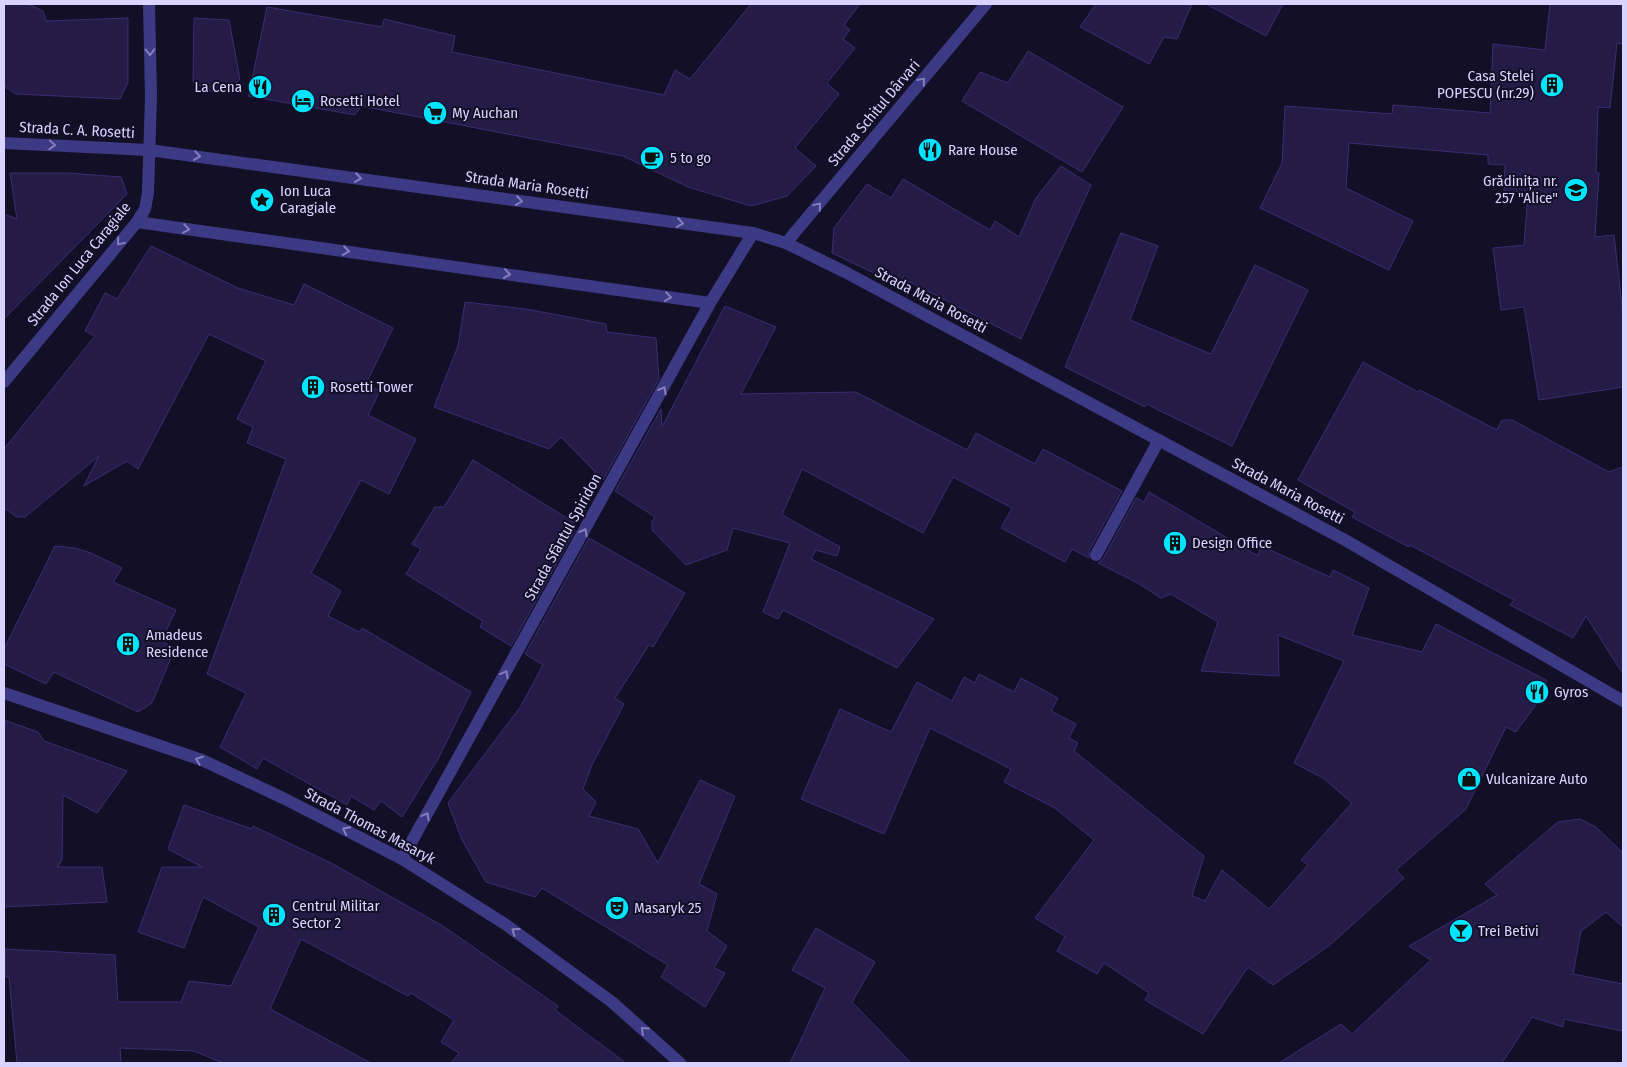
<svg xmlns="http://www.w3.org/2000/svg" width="1627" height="1067" font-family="'Fira Sans Condensed',sans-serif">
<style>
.building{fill:#241b47;stroke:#3b2d73}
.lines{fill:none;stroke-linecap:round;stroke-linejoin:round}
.service{stroke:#3d3a85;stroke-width:12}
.minor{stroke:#3d3a85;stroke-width:12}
.tertiary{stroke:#3d3a85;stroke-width:12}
.oneway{stroke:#837fbc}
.labels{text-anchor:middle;stroke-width:4;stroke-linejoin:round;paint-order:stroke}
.poi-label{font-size:15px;fill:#d9d4ff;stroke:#130f26;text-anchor:start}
.street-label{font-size:15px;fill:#d9d4ff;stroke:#130f26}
</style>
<rect width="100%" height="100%" fill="#130f26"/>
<!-- building -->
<g class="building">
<path d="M4,4H28L43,11L46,21L128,18V82L120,99L16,94L4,86Z"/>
<path d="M751,4H860L844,25L850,30L843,39L855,48L827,83L839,94L795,148L816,166L787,196L751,206L688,187L623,156L361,106L355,115L248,96L256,83L252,79L267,7L382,27L384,19L455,36L452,52L664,95L675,70L690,79Z"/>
<path d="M1096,4H1192L1177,39L1164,37L1149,64L1080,27Z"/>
<path d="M1206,4H1283L1266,36Z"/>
<path d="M1550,4H1623V44L1617,43L1610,108L1598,107L1596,173H1599L1595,237L1614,235L1623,315V387L1539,400L1524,307L1501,310L1493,248L1524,245L1528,192L1504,191L1505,165L1488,164V155L1349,143L1346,188L1413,221L1389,270L1260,208L1282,163L1285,106L1392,114L1393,105L1490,113L1493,44L1545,50Z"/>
<path d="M194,18L229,20L240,79L226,93L210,91L193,82Z"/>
<path d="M1028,51L1123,107L1082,172L962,101L980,72L1008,83Z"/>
<path d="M1061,166L1091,185L1021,339L910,282L901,286L832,253L834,228L867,184L891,198L903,179L990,230L995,221L1019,237L1036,198Z"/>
<path d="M10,173H67L121,177L127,194L4,319V214L17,219Z"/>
<path d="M1121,233L1158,246L1130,320L1211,354L1255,265L1308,290L1232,446L1146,404L1145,407L1065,367Z"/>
<path d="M151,246L238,288L294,305L304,284L393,328L366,384L380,391L368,415L416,439L389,494L361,480L311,573L341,591L328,616L359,632L362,628L471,692L438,759L402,817L381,801L374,810L351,796L347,805L263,758L257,769L220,747L246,693L207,674L286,459L247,443L253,427L237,419L266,361L209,334L138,469L127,461L84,486L99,456L25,517H17L4,508V449L95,336L85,331L105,293L117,299Z"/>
<path d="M465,302L526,309L606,324L607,332L656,338L659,379L603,480L561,437L549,449L434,407L458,346Z"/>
<path d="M725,306L776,327L741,394L856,392L967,450L976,433L1035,464L1043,449L1122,491L1089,551V558L1072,549L1065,562L1001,528L1012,508L953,477L923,533L802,469L782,515L840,547L837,556L816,550L811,559L934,619L897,668L783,610L778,619L763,612L790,543L733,528L727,550L686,565L652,530V522L655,517L615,491L661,409L662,427Z"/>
<path d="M1363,362L1418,392L1420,390L1497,430L1502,420H1512L1609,472L1623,467V674L1586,616L1573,638L1510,605L1514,600L1410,545L1409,547L1352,517L1355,512L1298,480Z"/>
<path d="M473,460L575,523L572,528L575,530L511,646L480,627L483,621L406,574L421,549L412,544L435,507H444Z"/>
<path d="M1149,492L1258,556L1261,546L1330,577L1333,570L1369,588L1352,635L1422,652L1436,624L1546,680V691L1516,732L1506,727L1466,809L1396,870L1404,878L1330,945L1273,985L1248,967L1203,1034L1145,1000L1149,993L1104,963L1097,974L1057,951L1065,936L1035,918L1094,840L1055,808L1004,782L1011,769L930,728L884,834L801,799L840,709L891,732L917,682L952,701L964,677L975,683L979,674L1014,692L1021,678L1058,698L1051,711L1076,724L1069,738L1078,743L1074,751L1204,856L1192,896L1205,901L1222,870L1269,909L1308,865L1301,860L1352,803L1323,778L1294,763L1344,661L1278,635L1279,676L1201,671L1218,622L1171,594L1161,598L1136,582L1098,563L1103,559L1136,498L1144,502Z"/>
<path d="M589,538L685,593L653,647L649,645L615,698L624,704L592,765L583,789L596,802L589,816L638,829L658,863L700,780L735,796L699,884L717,894L707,931L727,946L714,968L725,973L705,1007L661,977L668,965L542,888L535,897L486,882L462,840L448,803L521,706L543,665L525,654Z"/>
<path d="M55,546L75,548L91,553L122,568L113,582L176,610L161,641L175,648L152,703L138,712L54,672L46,684L4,664V649Z"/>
<path d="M4,720L38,732L44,741L127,771L97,813L63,795L62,860L57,867H102L107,902L4,907Z"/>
<path d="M184,805L252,829L253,826L331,863L443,926L558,1006L555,1010L626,1063H451L459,1053L441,1042L454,1020L411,993L408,996L301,939L270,1009L371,1063H223L194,1051L120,1048L121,1063H17L9,977H5V949L115,955L118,1002H181L189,981L231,986L259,927L203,897L184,948L138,932L162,867H202L168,849Z"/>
<path d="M1580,819L1596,827L1623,853V927L1606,912L1581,931L1573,974L1623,984V1031L1564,1019L1563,1027L1532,1017L1502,1063H1279L1341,1024L1352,1034L1431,960L1409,946L1497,895L1485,884L1558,822Z"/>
<path d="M816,928L875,962L852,1002L911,1063H790L825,988L792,970Z"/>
</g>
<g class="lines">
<!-- service -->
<g class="service">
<path d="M137,222L710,303"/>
<path d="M1096,555L1159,440"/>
</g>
<!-- minor -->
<g class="minor">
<path d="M786,243L986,4"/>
<path d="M4,382L137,222L145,209L148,193L151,96L149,4"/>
<path d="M4,693L202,760L285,799L402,859L505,924L612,1002L680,1063"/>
<path d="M402,859L710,303L753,233"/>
</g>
<!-- tertiary -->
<path class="tertiary" d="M4,143L149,150L753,233L786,243L845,272L1345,540L1623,701"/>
</g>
<!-- one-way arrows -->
<defs><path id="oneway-chevron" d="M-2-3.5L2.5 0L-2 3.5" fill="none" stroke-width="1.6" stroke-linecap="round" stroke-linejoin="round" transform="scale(1.25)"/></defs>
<g class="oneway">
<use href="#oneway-chevron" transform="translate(150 52) rotate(89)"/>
<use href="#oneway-chevron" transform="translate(922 81) rotate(-50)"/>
<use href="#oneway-chevron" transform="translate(52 145) rotate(3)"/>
<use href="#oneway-chevron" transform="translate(197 156) rotate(8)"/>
<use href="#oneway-chevron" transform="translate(358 178) rotate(8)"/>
<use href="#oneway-chevron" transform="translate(519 201) rotate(8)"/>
<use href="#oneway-chevron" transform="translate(818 206) rotate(-50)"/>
<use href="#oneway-chevron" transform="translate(680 223) rotate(8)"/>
<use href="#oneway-chevron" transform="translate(186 229) rotate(8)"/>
<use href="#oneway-chevron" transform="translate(120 242) rotate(130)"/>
<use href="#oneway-chevron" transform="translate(346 251) rotate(8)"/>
<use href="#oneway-chevron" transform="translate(507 274) rotate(8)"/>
<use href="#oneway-chevron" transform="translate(668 297) rotate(8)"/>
<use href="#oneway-chevron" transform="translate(663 390) rotate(-61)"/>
<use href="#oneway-chevron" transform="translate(584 532) rotate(-61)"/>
<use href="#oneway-chevron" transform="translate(505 674) rotate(-61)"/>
<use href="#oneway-chevron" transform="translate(199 760) rotate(-159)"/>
<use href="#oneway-chevron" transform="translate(426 816) rotate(-61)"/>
<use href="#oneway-chevron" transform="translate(346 830) rotate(-153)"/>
<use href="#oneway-chevron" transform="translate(515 931) rotate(-144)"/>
<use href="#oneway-chevron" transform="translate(644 1030) rotate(-138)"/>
</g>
<!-- icons -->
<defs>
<g id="building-disc" transform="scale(1.25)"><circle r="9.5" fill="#00e5ff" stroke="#130f26"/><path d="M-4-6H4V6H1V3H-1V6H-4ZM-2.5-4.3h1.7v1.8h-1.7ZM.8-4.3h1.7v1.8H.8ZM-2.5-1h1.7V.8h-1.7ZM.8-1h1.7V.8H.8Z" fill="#111"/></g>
<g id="restaurant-disc" transform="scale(1.25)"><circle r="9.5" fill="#00e5ff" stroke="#130f26"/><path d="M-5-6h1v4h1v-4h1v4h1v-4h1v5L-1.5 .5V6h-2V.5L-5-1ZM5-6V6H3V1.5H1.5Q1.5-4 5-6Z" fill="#111"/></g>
<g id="hotel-disc" transform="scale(1.25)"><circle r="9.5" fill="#00e5ff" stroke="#130f26"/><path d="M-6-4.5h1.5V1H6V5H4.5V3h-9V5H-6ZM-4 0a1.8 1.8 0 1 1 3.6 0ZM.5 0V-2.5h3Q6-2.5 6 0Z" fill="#111"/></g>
<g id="supermarket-disc" transform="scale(1.25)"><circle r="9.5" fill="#00e5ff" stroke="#130f26"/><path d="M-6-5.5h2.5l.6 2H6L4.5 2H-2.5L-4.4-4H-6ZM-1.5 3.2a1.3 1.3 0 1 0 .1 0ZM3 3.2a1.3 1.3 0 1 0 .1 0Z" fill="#111"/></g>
<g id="cafe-disc" transform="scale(1.25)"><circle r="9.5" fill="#00e5ff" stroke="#130f26"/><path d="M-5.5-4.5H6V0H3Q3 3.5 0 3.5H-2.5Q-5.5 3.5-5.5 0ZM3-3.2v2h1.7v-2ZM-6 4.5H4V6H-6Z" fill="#111"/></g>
<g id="school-disc" transform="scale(1.25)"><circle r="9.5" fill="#00e5ff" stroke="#130f26"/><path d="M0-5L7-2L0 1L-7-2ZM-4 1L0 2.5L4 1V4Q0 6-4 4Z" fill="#111"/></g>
<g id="sight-disc" transform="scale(1.25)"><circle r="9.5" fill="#00e5ff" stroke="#130f26"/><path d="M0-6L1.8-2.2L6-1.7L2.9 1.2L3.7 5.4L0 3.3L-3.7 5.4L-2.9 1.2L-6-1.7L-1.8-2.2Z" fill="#111"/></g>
<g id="shop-disc" transform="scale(1.25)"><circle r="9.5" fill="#00e5ff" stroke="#130f26"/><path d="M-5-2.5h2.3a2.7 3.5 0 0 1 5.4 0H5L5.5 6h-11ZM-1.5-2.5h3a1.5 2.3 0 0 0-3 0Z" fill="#111"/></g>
<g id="theatre-disc" transform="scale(1.25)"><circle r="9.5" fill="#00e5ff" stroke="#130f26"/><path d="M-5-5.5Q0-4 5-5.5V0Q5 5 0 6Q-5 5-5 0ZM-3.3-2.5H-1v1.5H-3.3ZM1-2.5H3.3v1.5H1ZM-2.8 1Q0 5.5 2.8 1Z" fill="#111"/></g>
<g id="bar-disc" transform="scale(1.25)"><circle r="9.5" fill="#00e5ff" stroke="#130f26"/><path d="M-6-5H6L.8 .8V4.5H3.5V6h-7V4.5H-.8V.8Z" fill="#111"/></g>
</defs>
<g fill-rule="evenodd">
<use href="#building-disc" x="1552" y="85"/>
<use href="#restaurant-disc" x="260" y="87"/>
<use href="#hotel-disc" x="303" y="101"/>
<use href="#supermarket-disc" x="435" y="113"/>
<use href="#restaurant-disc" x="930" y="150"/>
<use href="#cafe-disc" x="652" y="158"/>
<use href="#school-disc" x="1576" y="190"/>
<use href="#sight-disc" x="262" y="200"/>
<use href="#building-disc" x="313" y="387"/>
<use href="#building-disc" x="1175" y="543"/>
<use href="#building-disc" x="128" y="644"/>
<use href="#restaurant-disc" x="1537" y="692"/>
<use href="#shop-disc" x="1469" y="779"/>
<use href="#theatre-disc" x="617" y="908"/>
<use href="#building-disc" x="274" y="915"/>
<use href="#bar-disc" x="1461" y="931"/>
</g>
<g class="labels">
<!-- poi labels -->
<g class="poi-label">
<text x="1534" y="81" text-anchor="end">Casa Stelei<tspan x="1534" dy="17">POPESCU (nr.29)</tspan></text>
<text x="242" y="92" text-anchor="end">La Cena</text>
<text x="320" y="106">Rosetti Hotel</text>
<text x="452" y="118">My Auchan</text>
<text x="948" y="155">Rare House</text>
<text x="670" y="163">5 to go</text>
<text x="1558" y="186" text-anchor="end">Grădinița nr.<tspan x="1558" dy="17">257 "Alice"</tspan></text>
<text x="280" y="196">Ion Luca<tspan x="280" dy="17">Caragiale</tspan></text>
<text x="330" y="392">Rosetti Tower</text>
<text x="1192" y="548">Design Office</text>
<text x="146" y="640">Amadeus<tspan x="146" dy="17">Residence</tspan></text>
<text x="1554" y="697">Gyros</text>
<text x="1486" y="784">Vulcanizare Auto</text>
<text x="292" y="911">Centrul Militar<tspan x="292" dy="17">Sector 2</tspan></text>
<text x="634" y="913">Masaryk 25</text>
<text x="1478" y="936">Trei Betivi</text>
</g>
<!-- street labels -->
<g class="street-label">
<text transform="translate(874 113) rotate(-50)" y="5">Strada Schitul Dârvari</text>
<text transform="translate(77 130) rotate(3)" y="5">Strada C. A. Rosetti</text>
<text transform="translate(527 185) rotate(8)" y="5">Strada Maria Rosetti</text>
<text transform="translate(79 264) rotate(-51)" y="5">Strada Ion Luca Caragiale</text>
<text transform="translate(931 300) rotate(28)" y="5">Strada Maria Rosetti</text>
<text transform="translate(1288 491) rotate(28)" y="5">Strada Maria Rosetti</text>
<text transform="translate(563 537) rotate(-61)" y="5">Strada Sfântul Spiridon</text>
<text transform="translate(370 826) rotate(28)" y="5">Strada Thomas Masaryk</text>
</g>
</g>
<!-- border -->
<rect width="1627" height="1067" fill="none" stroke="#d9d4ff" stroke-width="10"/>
</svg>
